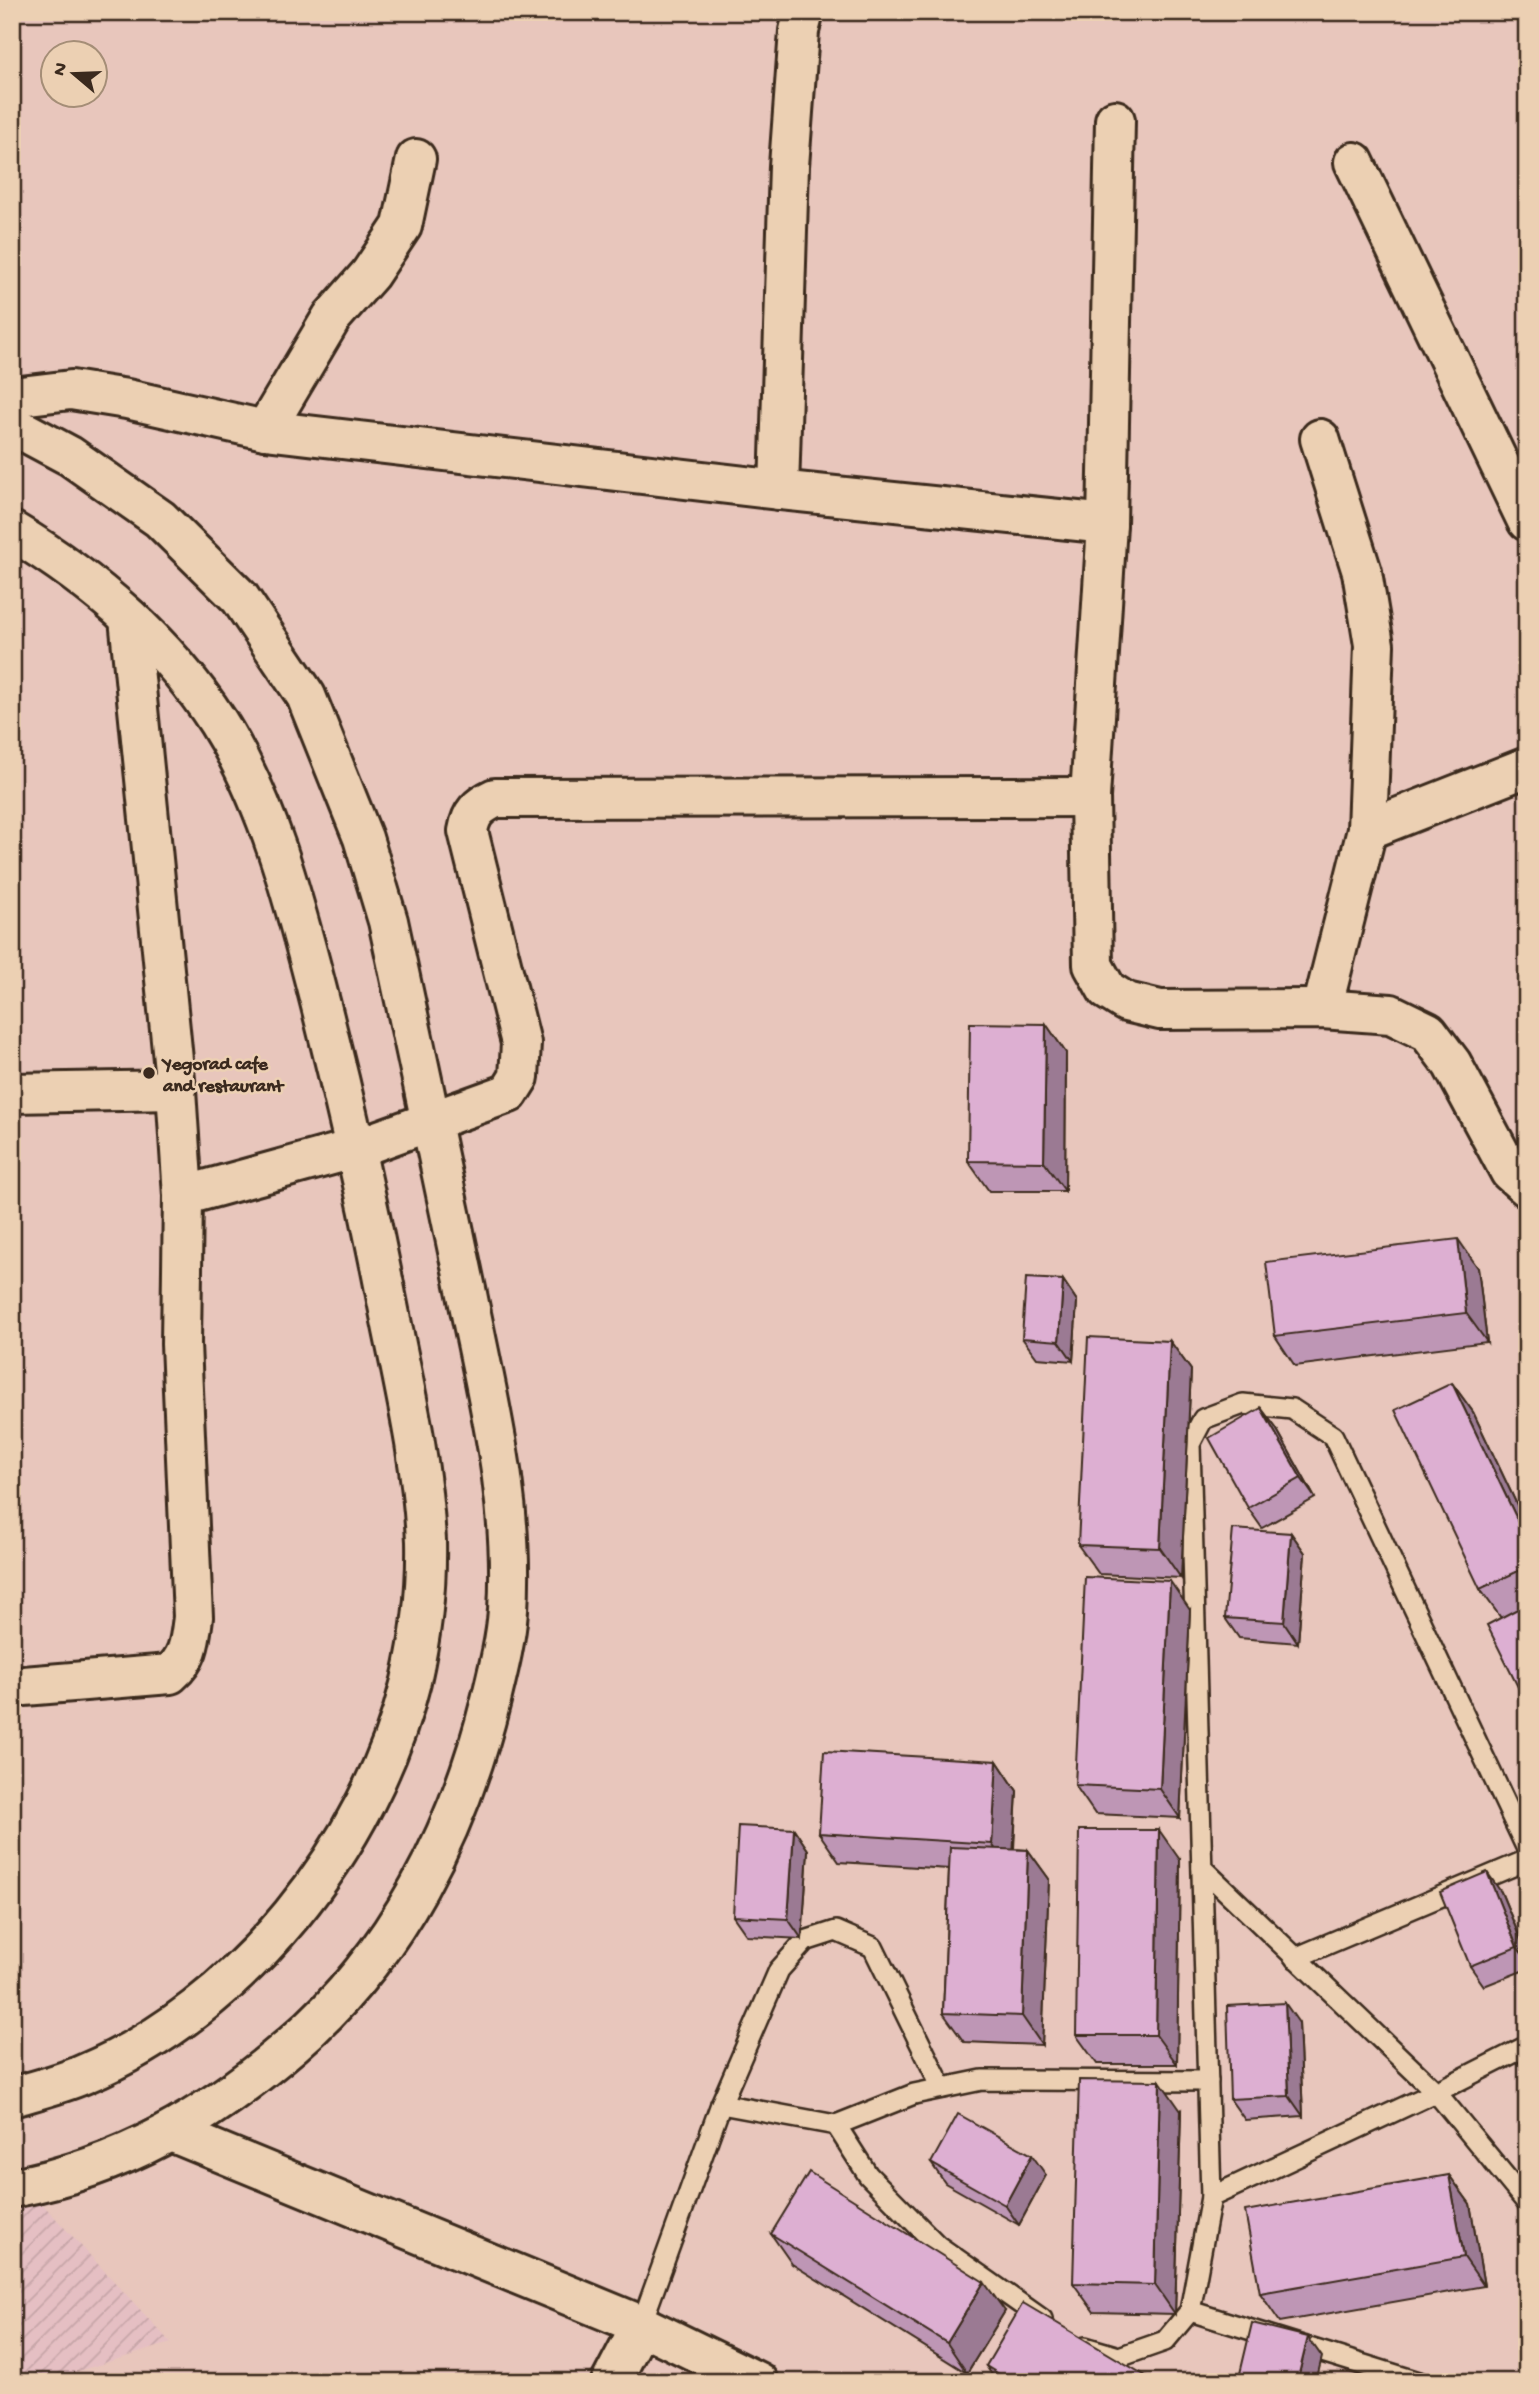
<svg xmlns="http://www.w3.org/2000/svg" width="1539" height="2394" font-family="'Gochi Hand',sans-serif">
<style>
.industrial{fill:url(#industrial-furrows)}
.lines{fill:none;stroke-linecap:round;stroke-linejoin:round}
.service-casing{stroke:#3b2a1e;stroke-width:24}
.minor-casing{stroke:#3b2a1e;stroke-width:44}
.secondary-casing{stroke:#3b2a1e;stroke-width:44}
.service{stroke:#ecd0b3;stroke-width:19}
.minor{stroke:#ecd0b3;stroke-width:38}
.secondary{stroke:#ecd0b3;stroke-width:38}
.wall{fill:#be96b5;stroke:#3b2a1e;stroke-width:2}
.shaded-wall{fill:#9b7a93;stroke:#3b2a1e;stroke-width:2}
.building{fill:#ddafd2;stroke:#3b2a1e;stroke-width:2}
.poi-dot{fill:#3b2a1e;stroke:#ecd0b3;stroke-width:2.5}
.labels{text-anchor:middle;stroke-width:5;stroke-linejoin:round;paint-order:stroke}
.poi-label{font-size:19px;font-weight:bold;fill:#3b2a1e;stroke:#ecd0b3;text-anchor:start}
</style>
<defs>
<pattern id="industrial-furrows" width="10" height="10" patternUnits="userSpaceOnUse" patternTransform="scale(1.75)"><rect width="10" height="10" fill="#e5bfc3"/><path d="M-1 1l2-2M0 10L10 0M9 11l2-2" fill="none" stroke="#c5a4a7"/></pattern>
</defs>
<rect width="100%" height="100%" fill="#e8c6bc"/>
<filter id="ink" filterUnits="userSpaceOnUse"><feTurbulence type="fractalNoise" baseFrequency=".0143" numOctaves="2"/><feDisplacementMap in="SourceGraphic" scale="14" xChannelSelector="R" yChannelSelector="G"/><feConvolveMatrix kernelMatrix="1 2 1 2 8 2 1 2 1" color-interpolation-filters="sRGB"/></filter>
<g filter="url(#ink)">
<!-- industrial -->
<path class="industrial" d="M12,2171L171,2343L42,2382H12Z"/>
<g class="lines">
<!-- service casing -->
<g class="service-casing">
<g id="service">
<path d="M1202,1868L1436,2092L1527,2203"/>
<path d="M1295,1958L1527,1860"/>
<path d="M721,2104L836,2125L914,2094L982,2080L1208,2081"/>
<path d="M836,2125L868,2175L937,2245L1042,2319"/>
<path d="M1211,2197L1190,1444L1203,1419L1243,1404L1292,1409L1333,1436L1527,1849"/>
<path d="M1190,2311L1419,2382"/>
<path d="M641,2325L721,2104L779,1970L805,1941L836,1931L873,1947L942,2088"/>
<path d="M1085,2347L1119,2357L1165,2341L1190,2311L1211,2197L1436,2092L1527,2046"/>
</g>
</g>
<!-- minor casing -->
<g class="minor-casing">
<g id="minor">
<path d="M1115,120L1107,524L1090,797L1093,965L1107,990L1126,1002L1160,1010L1322,1009L1391,1014L1428,1032L1452,1064L1510,1172L1527,1187"/>
<path d="M1354,162L1527,521"/>
<path d="M12,397L71,390L127,399L265,430L779,490L1107,524"/>
<path d="M265,430L332,317L370,274L402,226L416,159"/>
<path d="M1320,439L1362,572L1374,645L1367,830L1322,1009"/>
<path d="M779,490L789,166L799,31L804,12"/>
<path d="M129,618L176,1090L183,1196L357,1148L509,1093L519,1077L521,1043L468,831C471,813 478,806 495,798L1090,797"/>
<path d="M1367,830L1527,767"/>
<path d="M12,1093L176,1090"/>
<path d="M12,1687L170,1674C189,1658 190,1641 193,1617L181,1344L183,1196"/>
<path d="M171,2132L641,2325L758,2382"/>
<path d="M611,2382L641,2325"/>
</g>
</g>
<!-- secondary casing -->
<g class="secondary-casing">
<g id="secondary">
<path d="M12,425L70,456L160,519L240,598L306,696L363,838L388,921C415,1045 441,1170 467,1294C488,1399 515,1502 508,1610C506,1640 498,1671 491,1700C459,1830 396,1956 293,2044C208,2117 124,2167 12,2188"/>
<path d="M12,531C92,579 167,643 218,722C268,801 293,897 316,986C342,1087 365,1188 385,1290C401,1373 422,1456 426,1541C427,1587 421,1637 411,1681C371,1846 241,2009 84,2074C61,2084 36,2090 12,2097"/>
</g>
</g>
<!-- service -->
<use href="#service" class="service"/>
<!-- minor -->
<use href="#minor" class="minor"/>
<!-- secondary -->
<use href="#secondary" class="secondary"/>
</g>
<!-- wall -->
<g class="wall">
<path d="M1046,1024L1066,1053L1065,1191H989L968,1161Z"/>
<path d="M1478,1268L1487,1342L1295,1366L1275,1336Z"/>
<path d="M1063,1280L1077,1301L1073,1361L1037,1358L1022,1338Z"/>
<path d="M1170,1341L1191,1370L1181,1578L1099,1574L1078,1545Z"/>
<path d="M1452,1383L1473,1412L1527,1526V1705L1501,1618L1480,1589Z"/>
<path d="M1261,1408L1276,1428L1315,1498L1262,1528L1248,1508Z"/>
<path d="M1291,1533L1305,1553L1298,1643L1239,1638L1225,1618Z"/>
<path d="M1190,1610L1180,1818L1095,1814L1075,1785Z"/>
<path d="M997,1761L1017,1791L1014,1849L1028,1850L1049,1879L1042,2045L964,2042L943,2013L949,1869L839,1862L819,1833Z"/>
<path d="M794,1829L808,1850L802,1939L747,1936L733,1916Z"/>
<path d="M1180,1860L1177,2064H1097L1076,2035Z"/>
<path d="M1501,1892L1527,1955V1969L1484,1986L1470,1966Z"/>
<path d="M1299,2023L1303,2116L1245,2120L1230,2099Z"/>
<path d="M1181,2111L1175,2314L1094,2312L1073,2283Z"/>
<path d="M931,2163L1046,2175L1019,2225L945,2183Z"/>
<path d="M1449,2175L1470,2204L1484,2286L1280,2322L1260,2293Z"/>
<path d="M771,2234L1005,2311L967,2373L792,2264Z"/>
<path d="M986,2366L1156,2382H997Z"/>
</g>
<!-- shaded-wall -->
<g class="shaded-wall">
<path d="M1046,1024L1066,1053L1065,1191L1044,1162Z"/>
<path d="M1458,1239L1478,1268L1487,1342L1466,1313Z"/>
<path d="M1063,1280L1077,1301L1073,1361L1059,1341Z"/>
<path d="M1170,1341L1191,1370L1181,1578L1160,1548Z"/>
<path d="M1452,1383L1473,1412L1527,1526V1540Z"/>
<path d="M1261,1408L1276,1428L1315,1498L1301,1478Z"/>
<path d="M1291,1533L1305,1553L1298,1643L1284,1622Z"/>
<path d="M1170,1581L1190,1610L1180,1818L1160,1789Z"/>
<path d="M997,1761L1017,1791L1012,1873L992,1844Z"/>
<path d="M794,1829L808,1850L802,1939L788,1919Z"/>
<path d="M1159,1830L1180,1860L1177,2064L1156,2035Z"/>
<path d="M1028,1850L1049,1879L1042,2045L1022,2016Z"/>
<path d="M1487,1872L1501,1892L1527,1955V1960L1517,1947Z"/>
<path d="M1285,2003L1299,2023L1303,2116L1289,2096Z"/>
<path d="M1160,2081L1181,2111L1175,2314L1155,2285Z"/>
<path d="M1032,2155L1046,2175L1019,2225L1005,2205Z"/>
<path d="M1449,2175L1470,2204L1484,2286L1464,2257Z"/>
<path d="M984,2282L1005,2311L967,2373L947,2343Z"/>
<path d="M1308,2337L1322,2357L1316,2382H1297Z"/>
</g>
<!-- building -->
<g class="building">
<path d="M970,1023L1046,1024L1044,1162L968,1161Z"/>
<path d="M1458,1239L1466,1313L1275,1336L1266,1262Z"/>
<path d="M1026,1278L1063,1280L1059,1341L1022,1338Z"/>
<path d="M1088,1337L1170,1341L1160,1548L1078,1545Z"/>
<path d="M1452,1383L1527,1540V1567L1480,1589L1395,1410Z"/>
<path d="M1261,1408L1301,1478L1248,1508L1209,1438Z"/>
<path d="M1233,1529L1291,1533L1284,1622L1225,1618Z"/>
<path d="M1085,1577L1170,1581L1160,1789L1075,1785Z"/>
<path d="M1527,1604V1705L1487,1625Z"/>
<path d="M824,1751L997,1761L992,1844L819,1833Z"/>
<path d="M738,1826L794,1829L788,1919L733,1916Z"/>
<path d="M1079,1830H1159L1156,2035H1076Z"/>
<path d="M950,1847L1028,1850L1022,2016L943,2013Z"/>
<path d="M1487,1872L1517,1947L1470,1966L1440,1892Z"/>
<path d="M1285,2003L1289,2096L1230,2099L1227,2006Z"/>
<path d="M1079,2080L1160,2081L1155,2285L1073,2283Z"/>
<path d="M958,2114L1032,2155L1005,2205L931,2163Z"/>
<path d="M809,2172L984,2282L947,2343L771,2234Z"/>
<path d="M1449,2175L1464,2257L1260,2293L1245,2211Z"/>
<path d="M1023,2303L1156,2382H1012L986,2366Z"/>
<path d="M1252,2323L1308,2337L1297,2382H1238Z"/>
</g>
</g>
<!-- markers -->
<circle class="poi-dot" cx="149" cy="1073" r="7"/>
<g class="labels">
<!-- poi labels -->
<g class="poi-label">
<text x="163" y="1069">Yegorad cafe<tspan x="163" dy="22">and restaurant</tspan></text>
</g>
</g>
<!-- margin -->
<rect width="1539" height="2394" fill="none" stroke="#ecd0b3" stroke-width="42"/>
<rect x="21" y="21" width="1497" height="2352" fill="none" stroke="#3b2a1e" stroke-width="2.5" filter="url(#ink)"/>
<!-- north arrow -->
<g transform="translate(74 74) rotate(289)"><circle r="33" fill="#ecd0b3" stroke="#a58e77" stroke-width="2"/>
<path d="M0-5L12 26L0 18L-12 26Z" fill="#3b2a1e"/>
<text y="-10" font-size="19" font-weight="bold" text-anchor="middle" fill="#3b2a1e">N</text>
</g>
</svg>
